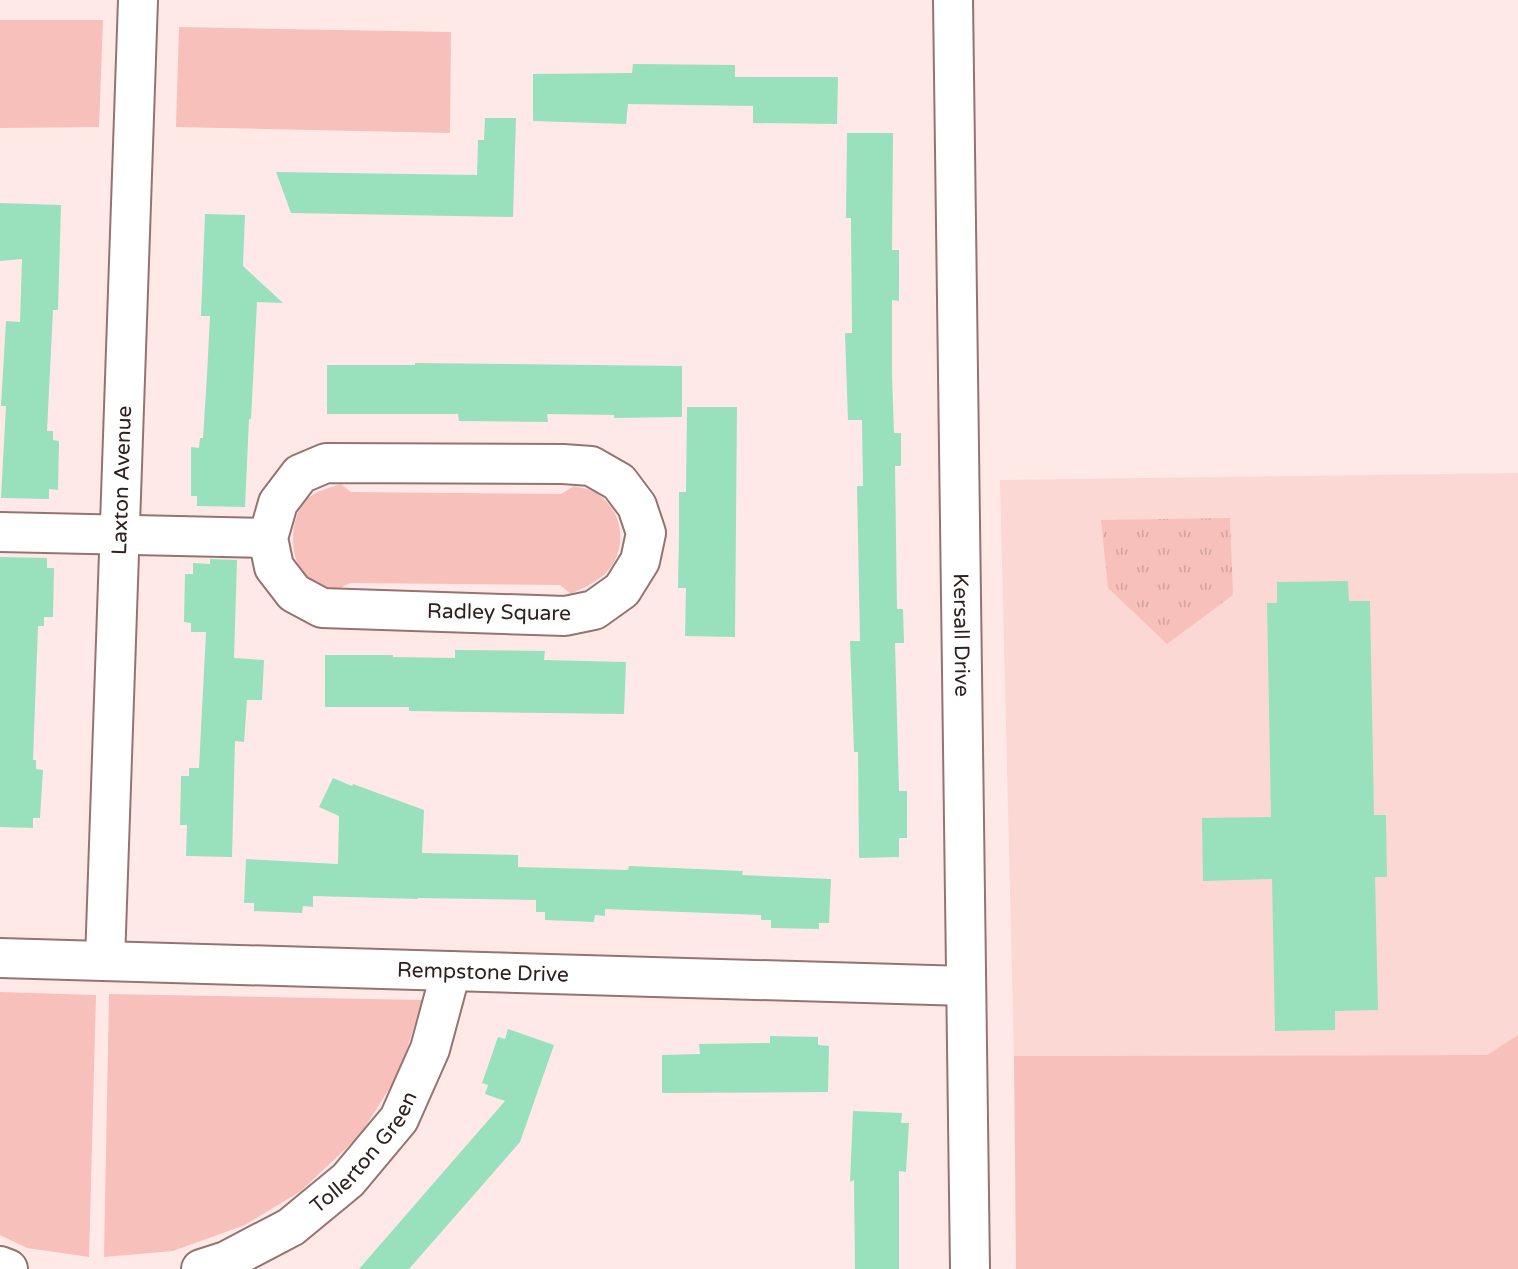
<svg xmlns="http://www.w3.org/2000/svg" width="1518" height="1269" font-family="'Varela Round',sans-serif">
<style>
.built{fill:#fcd8d5}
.grass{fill:#f8c0bb}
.park{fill:url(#park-tufts)}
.building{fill:#98e1bc}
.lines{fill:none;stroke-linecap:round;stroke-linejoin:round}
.street-casing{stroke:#937471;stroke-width:42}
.street{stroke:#fff;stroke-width:38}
.labels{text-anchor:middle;stroke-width:5;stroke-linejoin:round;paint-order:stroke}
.street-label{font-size:21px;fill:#2e2120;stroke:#fcfcfc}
</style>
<defs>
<pattern id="park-tufts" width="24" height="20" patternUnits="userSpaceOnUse" patternTransform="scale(1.75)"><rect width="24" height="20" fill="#f8c0bb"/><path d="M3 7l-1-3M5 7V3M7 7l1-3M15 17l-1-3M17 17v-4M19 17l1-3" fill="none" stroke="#d5a5a0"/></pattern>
</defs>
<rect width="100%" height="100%" fill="#fee9e7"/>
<!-- built -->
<path class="built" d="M1518,473V1035L1488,1055L1014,1056L1000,480Z"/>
<!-- grass -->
<g class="grass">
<path d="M0,20H103L99,127L0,128Z"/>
<path d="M179,27L451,32L450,133L176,127Z"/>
<path d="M341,484L351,492L561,494L574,486C579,488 586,488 590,490C624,505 630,549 605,574C595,583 583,588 571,594L560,585L350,583L337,590C326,587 315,585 307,577C288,560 289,518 306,500C315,491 329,488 341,484Z"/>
<path d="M0,992L96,995L89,1257L27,1248L0,1235Z"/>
<path d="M109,994L422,1000L400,1072L360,1135L301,1191L245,1225L173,1251L104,1257Z"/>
<path d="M1518,1035V1269H1016L1014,1056L1487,1055Z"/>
</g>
<!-- park -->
<path class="park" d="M1230,518L1233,595L1167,644L1108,588L1101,520Z"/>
<!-- building -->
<g class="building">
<path d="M633,64L735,65V77H838L837,124L753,123V106L628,104L626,124L533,121V74L632,73Z"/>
<path d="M485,118H516L513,217L291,213L276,172L477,175L478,140H484Z"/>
<path d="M847,133H893L892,250H899V301L892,300V375L894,433H901V466H895L897,609H903L904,643H895L899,791H907V838H899V857L859,858L858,752H854L850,641H860L857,486H863L862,420H848L845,333H852L851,218H846Z"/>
<path d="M0,203L61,205L58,310H53L47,431H53V440L59,441L58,490L49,489V499L1,498L6,406H1L6,321L20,322L22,259L0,261Z"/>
<path d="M205,214L245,215L243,266L283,303L257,302L251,419H249L245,507L197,506V496H191V447L199,448L200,438H203L207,375L210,316H201Z"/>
<path d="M415,363L682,366V417L614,418V415L547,414L548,422L459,421L458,414H327V365H415Z"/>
<path d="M687,407H737L735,637L685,636L686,588H678L679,535V492H686Z"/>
<path d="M0,557L47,558V568H54L53,617H44V626H38L33,760H36V769L43,770L40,818H33V828L0,827Z"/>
<path d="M210,559L237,560L234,658L264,660L262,700H247L244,742L235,741L232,857L186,856L187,825H180L181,776H189V768H199L206,632H191V623L184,622L185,574H193V563L210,564Z"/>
<path d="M1348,581L1349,601H1370L1374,815H1386L1387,877H1375L1378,1010L1335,1011V1030L1275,1031L1272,879L1203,881L1202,818L1271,817L1267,603H1277V582Z"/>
<path d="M455,650L545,651L544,660L626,662L624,714L409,711V707H325V655H393V657L455,658Z"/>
<path d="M333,778L352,786L353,784L424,810L422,853L518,855V867L628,870L629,866L743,871L742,875L831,879L829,923H819V929L771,928V920H761V915L605,909V916L595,915L594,922L545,920V912H536V900L418,898V899L313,896V907L303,906L302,913L254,911V903H244L246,859L338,864L339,816L319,807Z"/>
<path d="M508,1029L554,1045L520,1142L409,1269H359L505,1101L485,1094L488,1085L482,1083L498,1037L505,1039Z"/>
<path d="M770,1036L818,1037V1045L829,1046L828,1092L662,1093V1055L700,1054L699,1044L770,1043Z"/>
<path d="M853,1111L902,1113L901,1123H909L906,1172L899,1171V1269H855L854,1180L850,1182Z"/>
</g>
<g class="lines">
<!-- street casing -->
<g class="street-casing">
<g id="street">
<path id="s1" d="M953,0L970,1269"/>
<path d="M326,463L563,464L591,466L619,482L637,506L646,533L640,561L622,590L594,610L565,616L322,608L294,593L274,567L268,538L278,503L300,474Z"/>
<path d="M0,532L268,538"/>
<path id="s2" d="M0,958L966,986"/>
<path id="s3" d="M105,961L138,0"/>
<path d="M0,1266L8,1269"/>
<path id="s4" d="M201,1269L226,1261L291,1227L348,1180L399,1119L430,1049L451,971"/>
</g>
</g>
<!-- street -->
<use href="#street" class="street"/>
</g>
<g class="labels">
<!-- street labels -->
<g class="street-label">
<text dy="7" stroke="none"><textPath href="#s3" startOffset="481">Laxton Avenue</textPath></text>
<text transform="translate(499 612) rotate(1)" y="7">Radley Square</text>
<text dy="7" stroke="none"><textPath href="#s1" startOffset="635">Kersall Drive</textPath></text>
<text dy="7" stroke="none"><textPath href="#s2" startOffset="483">Rempstone Drive</textPath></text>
<text dy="7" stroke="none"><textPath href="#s4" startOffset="205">Tollerton Green</textPath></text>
</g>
</g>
</svg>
